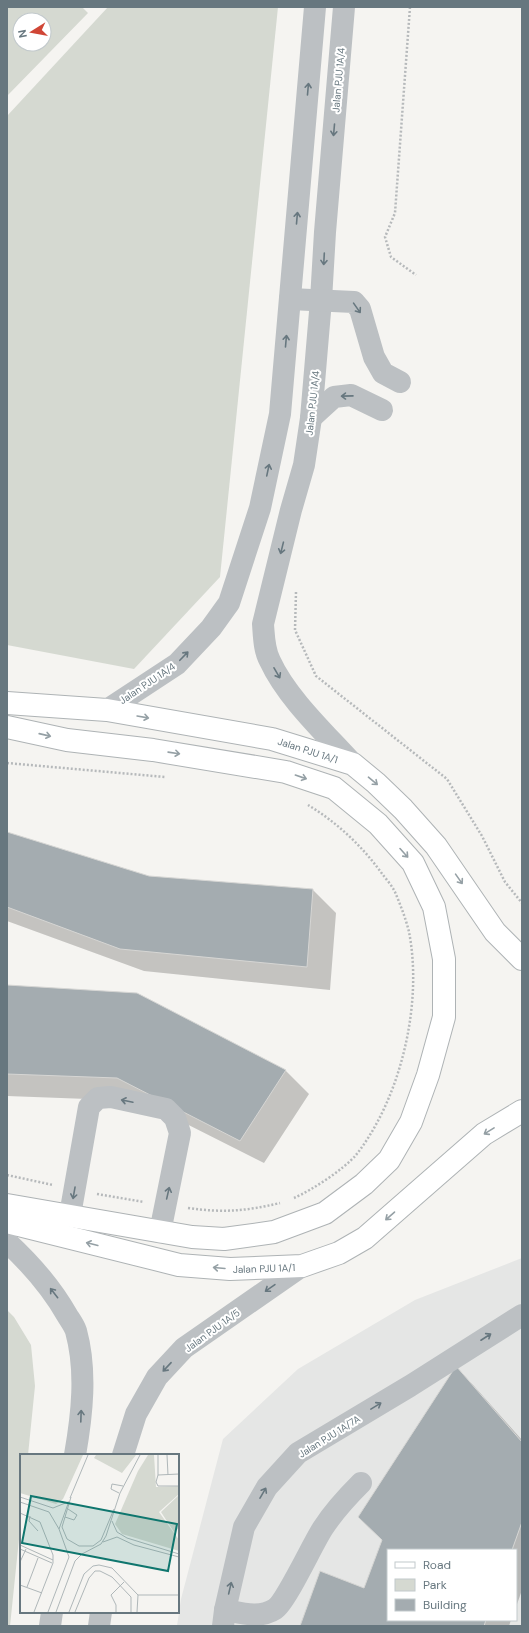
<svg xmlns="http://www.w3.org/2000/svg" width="529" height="1633" font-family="'DM Sans',sans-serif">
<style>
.built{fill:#e5e6e5;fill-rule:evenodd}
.green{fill:#d5d9d1;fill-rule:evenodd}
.shadow{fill:#0003}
.building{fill:#a4acb0;stroke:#d6d6d4}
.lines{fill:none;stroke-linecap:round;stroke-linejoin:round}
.major-casing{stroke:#aeb3b5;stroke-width:24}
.path{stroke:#b6b9bb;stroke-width:2.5;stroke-dasharray:2 2;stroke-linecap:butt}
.minor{stroke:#bcc0c3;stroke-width:22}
.major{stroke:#fff;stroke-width:22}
.oneway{stroke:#67777f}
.oneway2{stroke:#95a0a5}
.labels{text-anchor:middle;stroke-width:4;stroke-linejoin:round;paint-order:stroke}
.street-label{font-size:10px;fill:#67777f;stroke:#fff}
.inset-road{fill:none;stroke:#afb7b9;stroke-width:1}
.view{fill:#0f766e;fill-opacity:0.15;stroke:#0f766e;stroke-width:2}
.inset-edge{fill:none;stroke:#67777f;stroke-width:2}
</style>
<rect width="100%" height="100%" fill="#f5f4f1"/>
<!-- built -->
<path class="built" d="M522,1258V1626H177L181,1599L223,1439L298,1369L415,1300ZM388,1550H516V1620H388Z"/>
<!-- green -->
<g class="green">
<path d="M7,7H82L88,13L7,96ZM20,20H44V44H20Z"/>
<path d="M108,7H278L220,577L134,669L7,645V116Z"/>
<path d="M7,1310L14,1317L31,1345L35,1386L28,1455H21V1520L10,1626H7Z"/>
</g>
<!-- shadow -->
<g class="shadow">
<path d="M7,833L149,877L313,890L336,913L330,990L144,971L7,921Z"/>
<path d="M7,986L137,994L286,1071L309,1094L264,1163L141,1101L7,1096Z"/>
<path d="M456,1367L474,1386L522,1440V1590L516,1607V1550H388V1620H511L509,1626H301L364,1589Z"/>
</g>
<!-- building -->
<g class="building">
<path d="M7,832L149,876L313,889L307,967L120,949L7,907Z"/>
<path d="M7,985L137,993L286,1070L240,1141L117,1078L7,1074Z"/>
<path d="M456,1366L522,1442V1522L512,1550H388V1620H486L484,1626H300L320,1571L364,1588L382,1540L358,1517Z"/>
</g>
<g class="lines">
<!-- major casing -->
<g class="major-casing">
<g id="major">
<path d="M7,703L107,710L272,739L353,764L376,783L403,809L436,846L495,932L522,959"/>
<path d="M7,727L67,740L153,750L286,772L334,788L378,824L413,863L434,907L444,959V1017L428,1075L411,1122L389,1160L364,1184L325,1213L274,1232L224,1239L192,1237L7,1205"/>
<path d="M7,1222L179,1265L230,1269L302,1266L339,1253L365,1238L484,1134L522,1111"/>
</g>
</g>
<!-- path -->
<g class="path">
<path d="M410,7L395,213L385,237L391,257L416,275"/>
<path d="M296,592L295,630L316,676L447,779L482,836L505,882L522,903"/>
<path d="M7,763L165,777"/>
<path d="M7,1175L53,1185"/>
<path d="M97,1194L144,1202"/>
<path d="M294,1198C312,1190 343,1170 356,1155C401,1098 423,1003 409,932C406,919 400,904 395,892C392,886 387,880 383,875C363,847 338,823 308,805"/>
<path d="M188,1208C224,1213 246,1211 280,1203"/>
</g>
<!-- minor -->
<g class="minor">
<path d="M344,7L325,232L321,300L311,418L304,465L291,510L263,624C264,637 264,650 270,661C287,698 325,733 353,764"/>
<path d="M290,299L354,302L360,309L374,357L383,373L400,382"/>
<path d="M311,418L334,397L351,395L382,410"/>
<path d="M107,710L177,664L211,628L229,603L260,508L280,414L315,7"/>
<path d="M70,1215L89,1107L98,1098L111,1097L166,1109L175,1118L180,1133L160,1232"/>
<path d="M7,1242C31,1264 51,1287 67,1315C70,1320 74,1325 76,1331C87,1371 82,1415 75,1455"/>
<path d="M123,1455L136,1414L157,1377L184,1348L302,1266"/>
<path d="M225,1610C241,1613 260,1619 275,1609C286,1602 313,1543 323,1528C334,1511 347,1497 361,1483"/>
<path d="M50,1626L52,1612"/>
<path d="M99,1626L101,1612"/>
<path d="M223,1626L225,1610L244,1527L267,1487L298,1453L410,1386L522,1315"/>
</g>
<!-- major -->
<use href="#major" class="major"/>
</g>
<!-- one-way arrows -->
<defs><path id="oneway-shaft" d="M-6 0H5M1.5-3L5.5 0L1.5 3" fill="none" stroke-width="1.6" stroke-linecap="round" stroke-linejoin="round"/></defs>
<g class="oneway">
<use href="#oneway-shaft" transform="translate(308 89) rotate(-85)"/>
<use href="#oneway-shaft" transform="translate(334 130) rotate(95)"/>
<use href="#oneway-shaft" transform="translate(297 218) rotate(-85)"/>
<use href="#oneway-shaft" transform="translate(324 259) rotate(93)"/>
<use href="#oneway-shaft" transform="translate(357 308) rotate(55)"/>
<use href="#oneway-shaft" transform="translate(286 341) rotate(-85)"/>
<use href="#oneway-shaft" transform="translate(347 396) rotate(179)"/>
<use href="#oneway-shaft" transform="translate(268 470) rotate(-78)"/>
<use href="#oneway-shaft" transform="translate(282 548) rotate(104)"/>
<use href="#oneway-shaft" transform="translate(184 656) rotate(-46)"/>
<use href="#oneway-shaft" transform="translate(277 673) rotate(60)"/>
<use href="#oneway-shaft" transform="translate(127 1101) rotate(-168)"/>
<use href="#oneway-shaft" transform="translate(74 1193) rotate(100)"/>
<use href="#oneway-shaft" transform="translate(168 1193) rotate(-77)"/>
<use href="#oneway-shaft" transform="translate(270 1288) rotate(145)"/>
<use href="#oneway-shaft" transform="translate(54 1293) rotate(-128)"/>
<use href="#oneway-shaft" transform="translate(486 1337) rotate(-33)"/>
<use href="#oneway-shaft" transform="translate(167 1367) rotate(133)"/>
<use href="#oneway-shaft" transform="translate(376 1406) rotate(-31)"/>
<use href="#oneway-shaft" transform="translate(81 1416) rotate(-88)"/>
<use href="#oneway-shaft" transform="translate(263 1493) rotate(-60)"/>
<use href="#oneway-shaft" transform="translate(230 1588) rotate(-77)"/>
</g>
<g class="oneway2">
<use href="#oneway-shaft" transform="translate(143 717) rotate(10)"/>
<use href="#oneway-shaft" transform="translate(45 735) rotate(13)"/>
<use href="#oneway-shaft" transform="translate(174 753) rotate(8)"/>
<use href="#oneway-shaft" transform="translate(301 777) rotate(19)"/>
<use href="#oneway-shaft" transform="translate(373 781) rotate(40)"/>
<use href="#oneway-shaft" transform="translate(404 853) rotate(48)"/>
<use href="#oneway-shaft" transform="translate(459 879) rotate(55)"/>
<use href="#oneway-shaft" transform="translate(489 1131) rotate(148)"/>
<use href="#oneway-shaft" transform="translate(390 1216) rotate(139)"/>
<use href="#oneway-shaft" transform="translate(92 1244) rotate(-166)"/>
<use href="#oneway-shaft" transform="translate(219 1268) rotate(-175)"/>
</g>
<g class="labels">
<!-- street labels -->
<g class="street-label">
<text transform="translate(338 80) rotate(-85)" y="4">Jalan PJU 1A/4</text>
<text transform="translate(312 403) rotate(-84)" y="4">Jalan PJU 1A/4</text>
<text transform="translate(147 683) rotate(-34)" y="4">Jalan PJU 1A/4</text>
<text transform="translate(308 750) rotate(18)" y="4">Jalan PJU 1A/1</text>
<text transform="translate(264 1268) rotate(-2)" y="4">Jalan PJU 1A/1</text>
<text transform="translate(212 1330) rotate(-36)" y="4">Jalan PJU 1A/5</text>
<text transform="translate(329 1436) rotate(-32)" y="4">Jalan PJU 1A/7A</text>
</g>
</g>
<!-- overview -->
<g transform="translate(20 1454)">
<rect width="159" height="159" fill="#f5f4f1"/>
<path d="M0,1H63L43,45L36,50L0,39ZM76,1H116L102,19L74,4ZM128,1H134L136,33L159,32V40L139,58L159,86V97L102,80L95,70L118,17ZM159,41V74L154,78L141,58Z" fill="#d5d9d1"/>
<path class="inset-road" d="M138,1V21L159,20M147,1L148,21M138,21L136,28L138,32H159M99,39L91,35L92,30L103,32M0,43L33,54L48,48M51,43L42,73L47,85L59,92H73L81,86L94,55M50,44L68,1M0,48L29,58L39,75M0,59L20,68L33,101V109L14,158M10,62L9,67L18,77M45,63L54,66L57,61L48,55M92,67L97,78L107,84L159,100M83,88L97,83L114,91L159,103M0,91L33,106M0,95L32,109M0,108L6,95M0,131L22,139M7,133L18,104M118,141H159M28,158L49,103L39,75L49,47M36,158L55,107L62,100L81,90L86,82L100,39L120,1M49,158L64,120L73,112L79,111L92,114L118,141M55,158L69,124L75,117H80L92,123L111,143V158M96,158V151L91,141L104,128M117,158L118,141"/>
<path class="view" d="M11,42L157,70L148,117L2,89Z"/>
<rect width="159" height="159" class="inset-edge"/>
</g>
<!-- border -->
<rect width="529" height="1633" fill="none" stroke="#67777f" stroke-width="16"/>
<!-- legend -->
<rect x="387" y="1549" width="130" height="72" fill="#ffffff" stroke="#c2c9cc"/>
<rect x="395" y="1562" width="20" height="6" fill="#ffffff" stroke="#c2c9cc"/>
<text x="423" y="1569" font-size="12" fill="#67777f">Road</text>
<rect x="395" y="1579" width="20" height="12" fill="#d5d9d1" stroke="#c2c9cc"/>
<text x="423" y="1589" font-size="12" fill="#67777f">Park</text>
<rect x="395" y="1599" width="20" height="12" fill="#a4acb0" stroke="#c2c9cc"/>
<text x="423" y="1609" font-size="12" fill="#67777f">Building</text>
<!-- north arrow -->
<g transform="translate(32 32) rotate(259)"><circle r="19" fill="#ffffff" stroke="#c2c9cc"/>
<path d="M0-3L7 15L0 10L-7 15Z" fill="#d04636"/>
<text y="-6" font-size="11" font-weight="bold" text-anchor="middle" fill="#67777f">N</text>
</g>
</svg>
